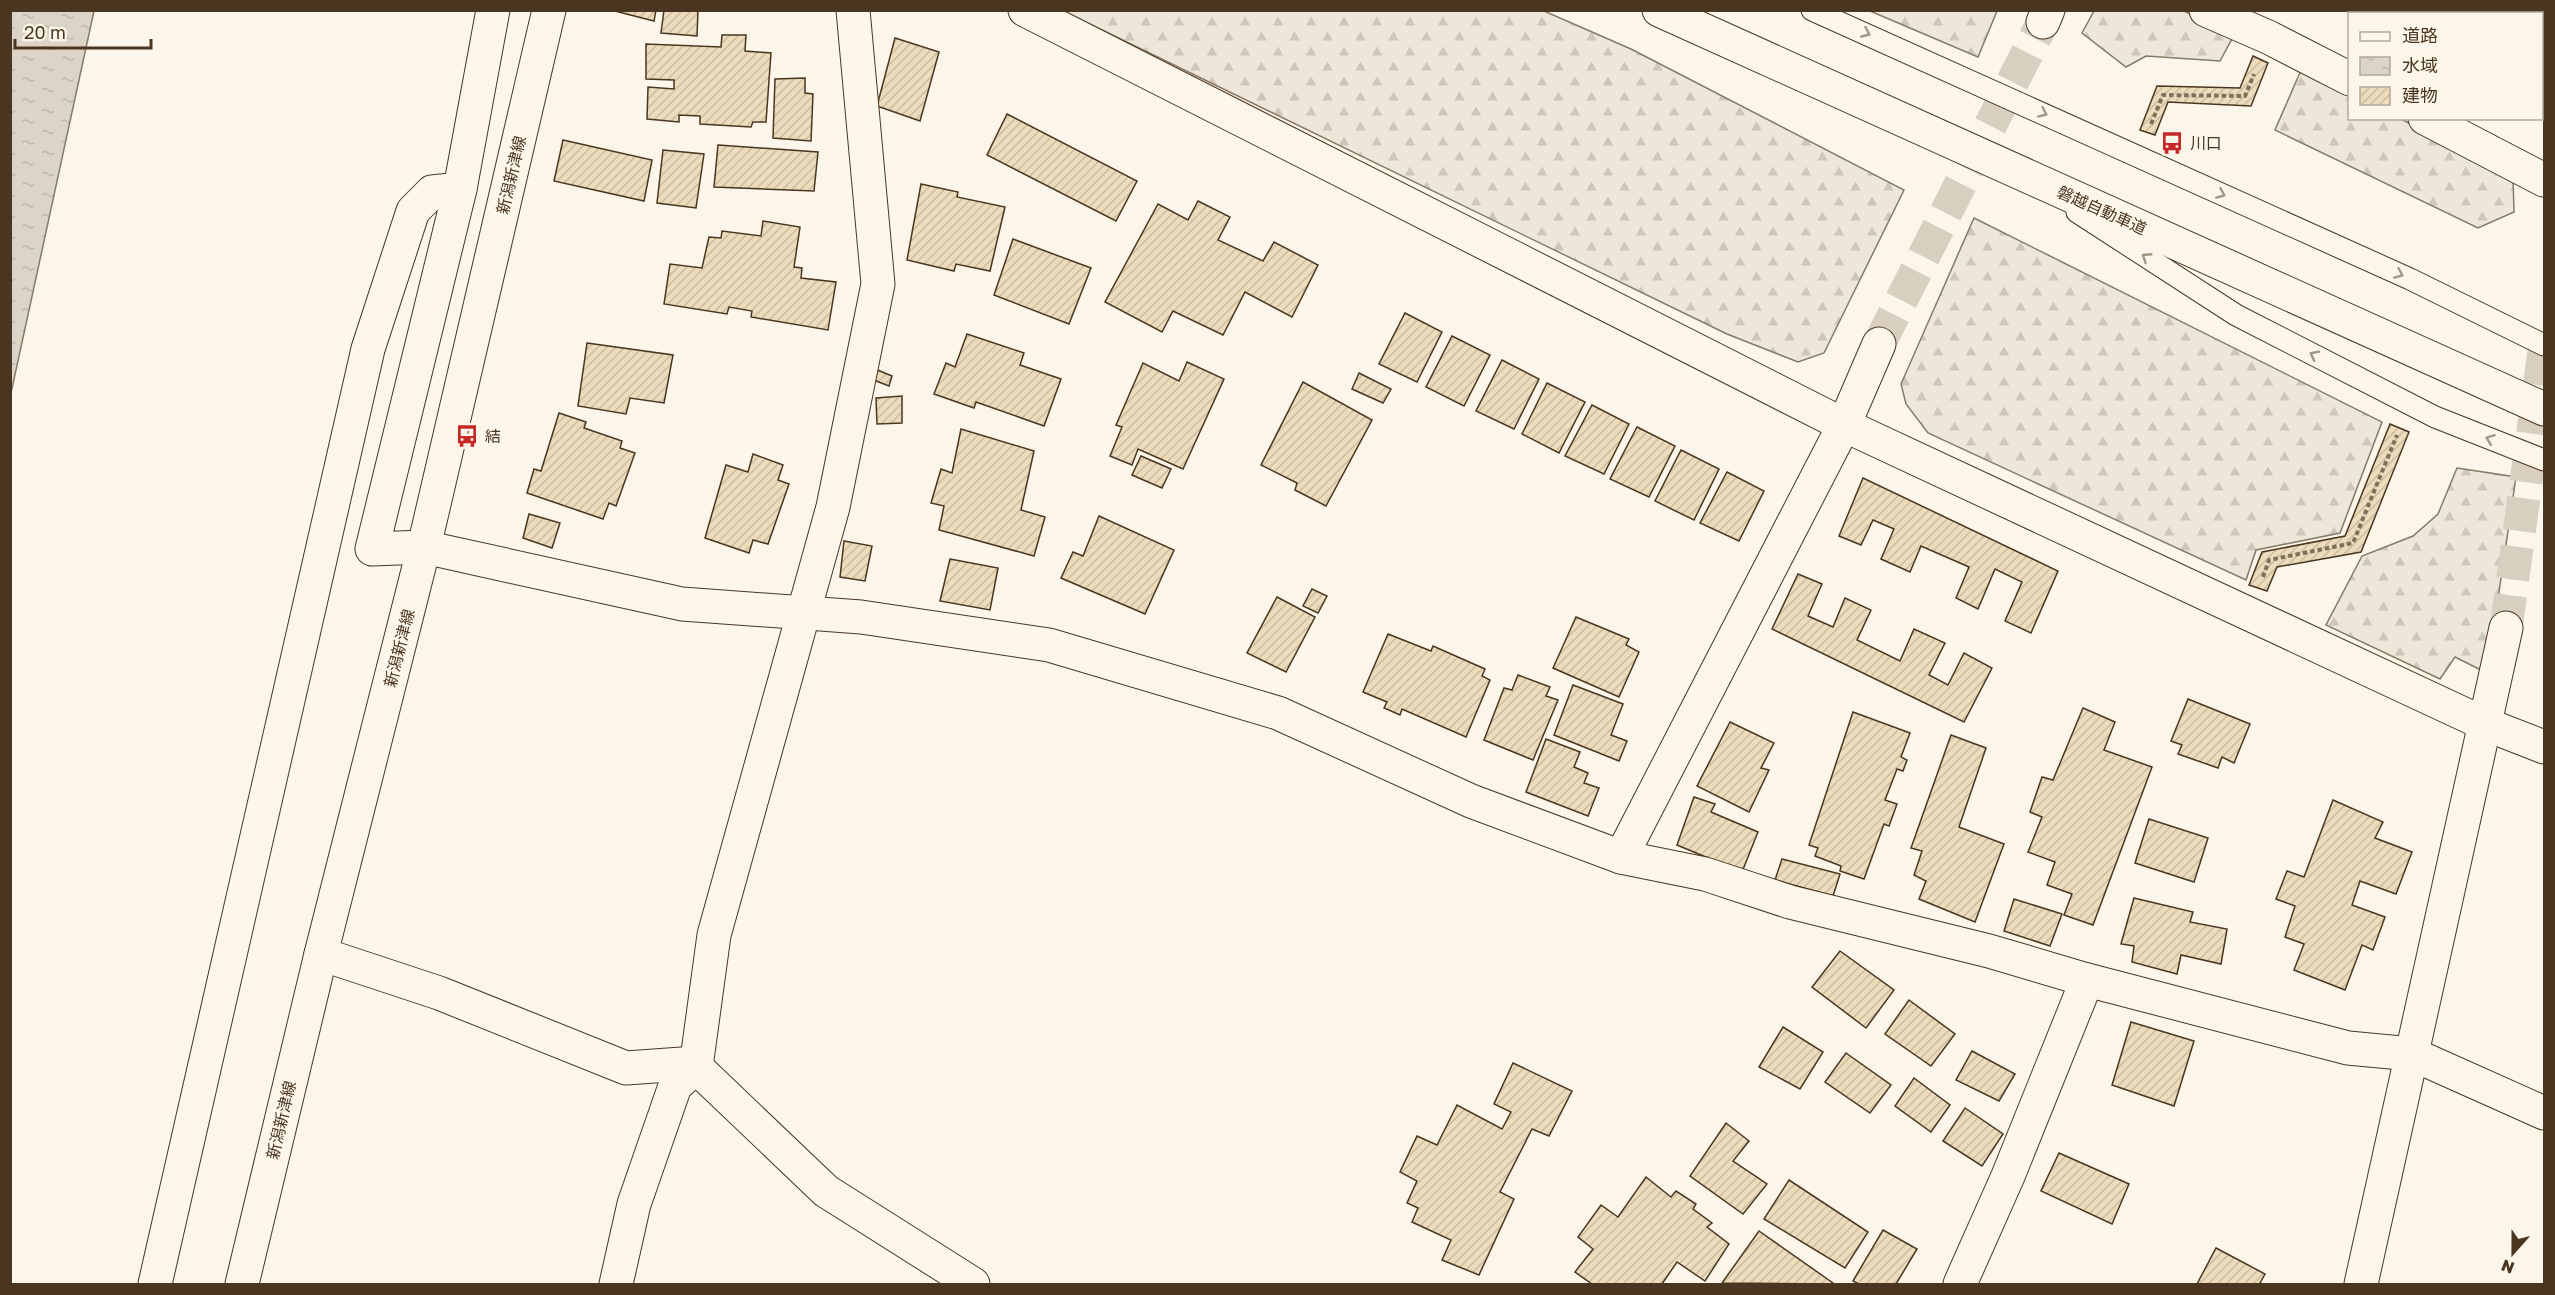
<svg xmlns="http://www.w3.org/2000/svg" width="2555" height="1295" font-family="'Golos Text','Noto Sans JP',sans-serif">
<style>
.forest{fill:url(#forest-firs);stroke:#887966;stroke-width:1.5}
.water{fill:url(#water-ripples);stroke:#887966;stroke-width:1.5}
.building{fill:url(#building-hatch);stroke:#4a3520;stroke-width:1.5}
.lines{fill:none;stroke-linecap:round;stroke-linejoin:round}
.secondary-tunnel{stroke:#d8cfc1;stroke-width:33;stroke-dasharray:33 16;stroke-linecap:butt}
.lane-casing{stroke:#4a3520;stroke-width:23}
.street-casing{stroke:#4a3520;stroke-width:35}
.secondary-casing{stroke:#4a3520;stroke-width:35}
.primary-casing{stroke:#4a3520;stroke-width:35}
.highway-casing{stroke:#4a3520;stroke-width:35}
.path{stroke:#7f6f5c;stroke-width:4;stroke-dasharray:4.5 3;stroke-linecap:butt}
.lane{stroke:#fbf6e9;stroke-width:21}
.street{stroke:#fbf6e9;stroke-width:33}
.secondary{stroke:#fbf6e9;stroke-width:33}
.primary{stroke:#fbf6e9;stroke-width:33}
.highway{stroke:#fbf6e9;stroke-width:33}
.oneway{stroke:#a29684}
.labels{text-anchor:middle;stroke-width:4.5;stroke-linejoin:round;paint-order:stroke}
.poi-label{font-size:16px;fill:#4a3520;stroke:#fbf6e9;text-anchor:start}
.street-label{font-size:16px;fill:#4a3520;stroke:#fbf6e9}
</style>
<defs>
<pattern id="forest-firs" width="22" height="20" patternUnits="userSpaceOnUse" patternTransform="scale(1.5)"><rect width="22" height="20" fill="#ede6d9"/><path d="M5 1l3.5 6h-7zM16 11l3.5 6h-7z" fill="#cdc6ba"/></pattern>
<pattern id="water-ripples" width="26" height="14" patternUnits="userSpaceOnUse" patternTransform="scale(1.5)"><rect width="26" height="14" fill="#dcd4c6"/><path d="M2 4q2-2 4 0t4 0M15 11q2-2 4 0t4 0" fill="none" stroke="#beb7aa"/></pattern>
<pattern id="building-hatch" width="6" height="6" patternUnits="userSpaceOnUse" patternTransform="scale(1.5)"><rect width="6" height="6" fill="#ecdcbc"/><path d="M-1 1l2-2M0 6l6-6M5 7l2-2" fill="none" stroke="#ccbda1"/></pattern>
</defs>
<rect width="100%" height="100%" fill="#fbf6e9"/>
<!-- forest -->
<g class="forest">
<path d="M2182,10L2234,35L2220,61L2146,56L2126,67L2082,33L2094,11Z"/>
<path d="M1063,11H1544L1631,49L1904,190L1824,353L1798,362L1727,334Z"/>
<path d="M1870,11H1997L1978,57Z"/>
<path d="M2302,68L2349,92L2350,118L2401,119L2513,176L2514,212L2478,228L2275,130Z"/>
<path d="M1974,218L2382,422L2340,533L2256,550L2246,580L1928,433L1906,404L1901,384Z"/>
<path d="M2457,468L2516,477L2487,673L2455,657L2440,679L2326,625L2362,556L2413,536L2438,514Z"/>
</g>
<!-- water -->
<path class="water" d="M11,10L94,11L11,393L10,11Z"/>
<!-- building -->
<g class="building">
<path d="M611,10H656L654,21Z"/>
<path d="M664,10H698L697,36L661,33Z"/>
<path d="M722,35H746L745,51L771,53L766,122H753L751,127L700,124V116L679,115V122L647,119L648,87L674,89V80L646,79V44L721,47Z"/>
<path d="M895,38L939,52L920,121L877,106Z"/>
<path d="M2253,56L2268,63L2251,106L2168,102L2155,135L2140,130L2157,86L2240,88Z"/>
<path d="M805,78V93L813,94L811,141L773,138L775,79Z"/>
<path d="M1007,114L1137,181L1116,221L987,155Z"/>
<path d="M563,140L652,160L644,201L554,181Z"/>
<path d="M718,145L818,152L814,191L714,187Z"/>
<path d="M663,150L704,154L696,208L657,203Z"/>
<path d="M921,184L958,192L957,197L1005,207L990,271L956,264L954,271L907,260Z"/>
<path d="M1198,201L1230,217L1218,240L1263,261L1274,242L1318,265L1292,317L1245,292L1223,335L1173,311L1162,332L1105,302L1158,204L1188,220Z"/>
<path d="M763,221L800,227L794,267L802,268L801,278L836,282L828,330L751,317L752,311L729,307L727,314L664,304L670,264L702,268L709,237L721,238L722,231L761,236Z"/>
<path d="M1013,239L1091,268L1069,324L994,295Z"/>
<path d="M1405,313L1442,332L1417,382L1379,364Z"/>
<path d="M967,334L1024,353L1020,365L1061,379L1044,426L976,402L974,408L934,394L946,363L955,367Z"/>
<path d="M1452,336L1490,355L1464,406L1426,387Z"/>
<path d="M587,343L673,355L664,403L630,398L626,414L578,406Z"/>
<path d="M1502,360L1539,379L1514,429L1476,411Z"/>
<path d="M1187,362L1224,379L1183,469L1138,449L1132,465L1110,456L1122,427L1116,425L1143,363L1179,381Z"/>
<path d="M875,369L892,376L889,386L871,379Z"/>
<path d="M1359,373L1391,389L1383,403L1352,389Z"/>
<path d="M1303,382L1372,420L1326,506L1295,490L1297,483L1261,465Z"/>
<path d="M1547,383L1585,402L1559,453L1522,434Z"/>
<path d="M902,396V423L877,424L876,398Z"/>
<path d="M1592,405L1629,424L1604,474L1565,456Z"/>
<path d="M559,413L586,422L584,428L622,441L620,448L635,453L616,506L609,503L603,519L527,493L534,469L541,471Z"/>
<path d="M2390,424L2409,432L2361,552L2277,567L2267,591L2249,585L2262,552L2345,536Z"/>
<path d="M1637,427L1675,446L1649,497L1610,479Z"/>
<path d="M961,429L1034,451L1021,510L1045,517L1034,556L939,530L944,506L931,503L941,469L952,473Z"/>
<path d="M1681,450L1719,469L1694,520L1655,501Z"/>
<path d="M753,454L783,465L778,480L789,484L768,544L753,540L749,553L705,538L726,465L748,472Z"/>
<path d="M1141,456L1171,469L1162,488L1132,475Z"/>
<path d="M1727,472L1764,491L1739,541L1700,523Z"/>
<path d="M1863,478L2058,571L2031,633L2005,621L2022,582L1995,569L1978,609L1956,598L1969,567L1921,546L1910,572L1881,559L1894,529L1873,520L1861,545L1839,536Z"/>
<path d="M529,514L560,523L552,548L523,538Z"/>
<path d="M1099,516L1174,550L1145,614L1061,578L1073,552L1083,556Z"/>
<path d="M844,541L872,546L865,581L840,577Z"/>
<path d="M950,559L998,568L990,610L940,601Z"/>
<path d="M1798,574L1822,584L1808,616L1833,627L1845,598L1871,610L1857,640L1900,661L1914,629L1945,643L1929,675L1948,685L1964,653L1992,668L1964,722L1772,629Z"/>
<path d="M1312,589L1327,596L1318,613L1303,606Z"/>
<path d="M1277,597L1315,617L1286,672L1247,653Z"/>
<path d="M1576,617L1629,639L1626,645L1639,652L1619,697L1553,668Z"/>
<path d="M1388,634L1431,651L1433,646L1485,669L1482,676L1490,680L1466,737L1402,709L1400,715L1384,708L1387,702L1363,692Z"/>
<path d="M1518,675L1550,687L1546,696L1558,700L1533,760L1484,740L1504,688L1512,690Z"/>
<path d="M1573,685L1623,704L1611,735L1627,741L1619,761L1554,735Z"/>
<path d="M2188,699L2250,724L2234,763L2222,757L2218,768L2178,754L2182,745L2171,741Z"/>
<path d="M2083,708L2115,722L2104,750L2152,767L2093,925L2064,915L2072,894L2047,885L2055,862L2028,852L2042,817L2030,812L2042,777L2053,780Z"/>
<path d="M1853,712L1910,733L1901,757L1907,760L1903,771L1897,769L1885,800L1897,804L1889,826L1884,824L1864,879L1840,871L1841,866L1815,856L1818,848L1809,845Z"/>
<path d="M1730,722L1774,743L1761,768L1769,770L1749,812L1697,786Z"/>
<path d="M1951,735L1986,748L1959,827L2004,844L1975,922L1919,899L1926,881L1914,875L1922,851L1911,848Z"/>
<path d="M1546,739L1580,752L1574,767L1588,773L1584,783L1599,788L1588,816L1526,792Z"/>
<path d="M1694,797L1715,804L1711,812L1758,832L1742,872L1677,845Z"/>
<path d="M2333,800L2383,822L2375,838L2412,852L2396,894L2360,881L2352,905L2385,917L2373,950L2362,945L2345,990L2294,970L2304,944L2285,937L2295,906L2276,899L2287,871L2304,877Z"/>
<path d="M2149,819L2208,838L2194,882L2135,863Z"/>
<path d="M1782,859L1840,874L1833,896L1775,880Z"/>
<path d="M2134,898L2193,912L2190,922L2227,929L2221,964L2181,955L2177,974L2132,962L2134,946L2121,944Z"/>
<path d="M2014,899L2062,914L2050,946L2004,931Z"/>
<path d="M1840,951L1894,990L1866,1028L1812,987Z"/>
<path d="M1909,1000L1955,1034L1931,1066L1885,1034Z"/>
<path d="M2131,1022L2194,1041L2174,1106L2112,1085Z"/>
<path d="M1783,1027L1823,1052L1800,1089L1759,1067Z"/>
<path d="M1972,1051L2015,1074L1999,1101L1956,1080Z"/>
<path d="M1846,1053L1891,1085L1870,1113L1825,1082Z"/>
<path d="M1513,1063L1572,1091L1549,1136L1532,1129L1500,1192L1514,1199L1479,1275L1442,1260L1451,1240L1412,1222L1418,1208L1407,1203L1417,1181L1400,1172L1417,1136L1437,1145L1457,1105L1502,1129L1511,1112L1494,1104Z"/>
<path d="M1914,1078L1950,1105L1931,1132L1895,1106Z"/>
<path d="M1965,1108L2003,1134L1982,1166L1943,1141Z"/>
<path d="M1726,1123L1749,1141L1733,1161L1767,1184L1743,1214L1690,1176Z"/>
<path d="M2059,1153L2129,1184L2112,1224L2041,1191Z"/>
<path d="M1646,1177L1671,1197L1676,1191L1696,1204L1693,1209L1712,1223L1707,1227L1729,1244L1705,1281L1677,1262L1662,1284H1592L1575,1272L1593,1249L1578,1237L1601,1205L1618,1217Z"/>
<path d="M1789,1180L1868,1232L1845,1268L1764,1219Z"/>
<path d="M1883,1230L1917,1249L1896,1284H1859L1853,1281Z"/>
<path d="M1759,1231L1833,1283L1832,1284L1722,1283Z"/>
<path d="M2216,1248L2265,1274L2260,1283L2263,1284H2197Z"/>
</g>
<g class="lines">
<!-- secondary-tunnel -->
<g class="secondary-tunnel">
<path d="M1879,344L2043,22"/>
<path d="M2506,628L2544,351"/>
</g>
<!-- lane casing -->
<g class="lane-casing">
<g id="lane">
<path d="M1812,10L2410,279L2544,345"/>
<path d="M2077,212L2236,315L2435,417L2544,460"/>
</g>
</g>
<!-- street casing -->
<g class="street-casing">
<g id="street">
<path d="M493,10L460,189L372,549L424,547L682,604L861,617L1049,645L1278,713L1471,801L1621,857L1705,874L1790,902L1989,951L2087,980L2348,1048L2412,1054L2544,1113"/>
<path d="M1025,10L1844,425L2485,724L2544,747"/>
<path d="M2206,10L2268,37L2350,79"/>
<path d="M2425,118L2544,180"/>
<path d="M321,954L439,993L626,1068L696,1063"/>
<path d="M696,1067L826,1191L973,1284"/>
<path d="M155,1284L368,349L413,211L432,192L460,189"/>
<path d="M616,1284L634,1204L675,1086L696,1067L714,935L833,507L878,284L853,10"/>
<path d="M1960,1284L2008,1176L2087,980"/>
</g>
</g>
<!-- secondary casing -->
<g class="secondary-casing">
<g id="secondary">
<path d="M2043,22L2048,10"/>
<path d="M1621,857L1844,425L1879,344"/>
<path d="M2361,1284L2506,628"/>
</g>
</g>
<!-- primary casing -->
<g class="primary-casing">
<path id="primary" d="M242,1284L321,954L424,547L549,10"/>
</g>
<!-- highway casing -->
<g class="highway-casing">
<path id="highway" d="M1659,10L2544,409"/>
</g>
<!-- path -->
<g class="path">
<path d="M2151,124L2163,95L2245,96L2254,74"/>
<path d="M2263,577L2269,560L2353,543L2397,435"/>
</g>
<!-- lane -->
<use href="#lane" class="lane"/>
<!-- street -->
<use href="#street" class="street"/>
<!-- secondary -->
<use href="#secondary" class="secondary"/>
<!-- primary -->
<use href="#primary" class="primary"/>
<!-- highway -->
<use href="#highway" class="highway"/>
</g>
<!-- one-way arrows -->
<defs><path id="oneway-chevron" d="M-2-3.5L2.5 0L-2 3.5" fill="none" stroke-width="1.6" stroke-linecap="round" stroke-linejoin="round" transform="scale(1.5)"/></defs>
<g class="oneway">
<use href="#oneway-chevron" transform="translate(1866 33) rotate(24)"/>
<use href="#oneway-chevron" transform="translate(2043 113) rotate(24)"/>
<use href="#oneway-chevron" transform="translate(2221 194) rotate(24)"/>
<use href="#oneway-chevron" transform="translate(2146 257) rotate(-147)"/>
<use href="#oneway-chevron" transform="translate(2399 274) rotate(24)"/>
<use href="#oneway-chevron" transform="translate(2314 355) rotate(-153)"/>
<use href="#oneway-chevron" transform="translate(2490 439) rotate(-159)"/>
</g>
<!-- icons -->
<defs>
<g id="bus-bare" transform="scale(1.8)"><path d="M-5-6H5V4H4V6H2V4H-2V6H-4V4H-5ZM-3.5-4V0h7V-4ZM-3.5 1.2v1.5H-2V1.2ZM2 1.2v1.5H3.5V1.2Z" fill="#c62828" stroke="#fbf6e9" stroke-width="2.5" paint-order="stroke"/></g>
</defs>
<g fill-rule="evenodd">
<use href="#bus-bare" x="2172" y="143"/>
<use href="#bus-bare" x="467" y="436"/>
</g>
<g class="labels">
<!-- poi labels -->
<g class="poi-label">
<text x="2190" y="149">川口</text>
<text x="485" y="442">結</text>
</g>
<!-- street labels -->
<g class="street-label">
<text transform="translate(511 175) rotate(-77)" y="6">新潟新津線</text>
<text transform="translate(2102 210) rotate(24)" y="6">磐越自動車道</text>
<text transform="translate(399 648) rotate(-76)" y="6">新潟新津線</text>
<text transform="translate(281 1120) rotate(-77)" y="6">新潟新津線</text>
</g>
</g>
<!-- border -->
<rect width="2555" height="1295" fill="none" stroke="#4a3520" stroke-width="24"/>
<!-- legend -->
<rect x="2348" y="12" width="195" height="108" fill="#fbf6e9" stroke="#b4a999" stroke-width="1.5"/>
<rect x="2360" y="32" width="30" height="9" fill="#fbf6e9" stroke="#b4a999" stroke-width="1.5"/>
<text x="2402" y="42" font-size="18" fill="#4a3520">道路</text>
<rect x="2360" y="57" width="30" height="18" fill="url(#water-ripples)" stroke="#b4a999" stroke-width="1.5"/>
<text x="2402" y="72" font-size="18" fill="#4a3520">水域</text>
<rect x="2360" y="87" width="30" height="18" fill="url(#building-hatch)" stroke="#b4a999" stroke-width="1.5"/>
<text x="2402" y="102" font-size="18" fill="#4a3520">建物</text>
<!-- north arrow -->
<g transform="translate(2513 1253) rotate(201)" stroke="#fbf6e9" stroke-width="4.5" paint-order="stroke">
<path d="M0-4.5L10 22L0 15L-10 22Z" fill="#4a3520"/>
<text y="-9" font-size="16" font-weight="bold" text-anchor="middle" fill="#4a3520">N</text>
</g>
<!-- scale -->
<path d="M15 39v9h136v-9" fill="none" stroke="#4a3520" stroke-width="3"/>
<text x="24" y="39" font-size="18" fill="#4a3520" stroke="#fbf6e9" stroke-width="4.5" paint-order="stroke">20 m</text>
</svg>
